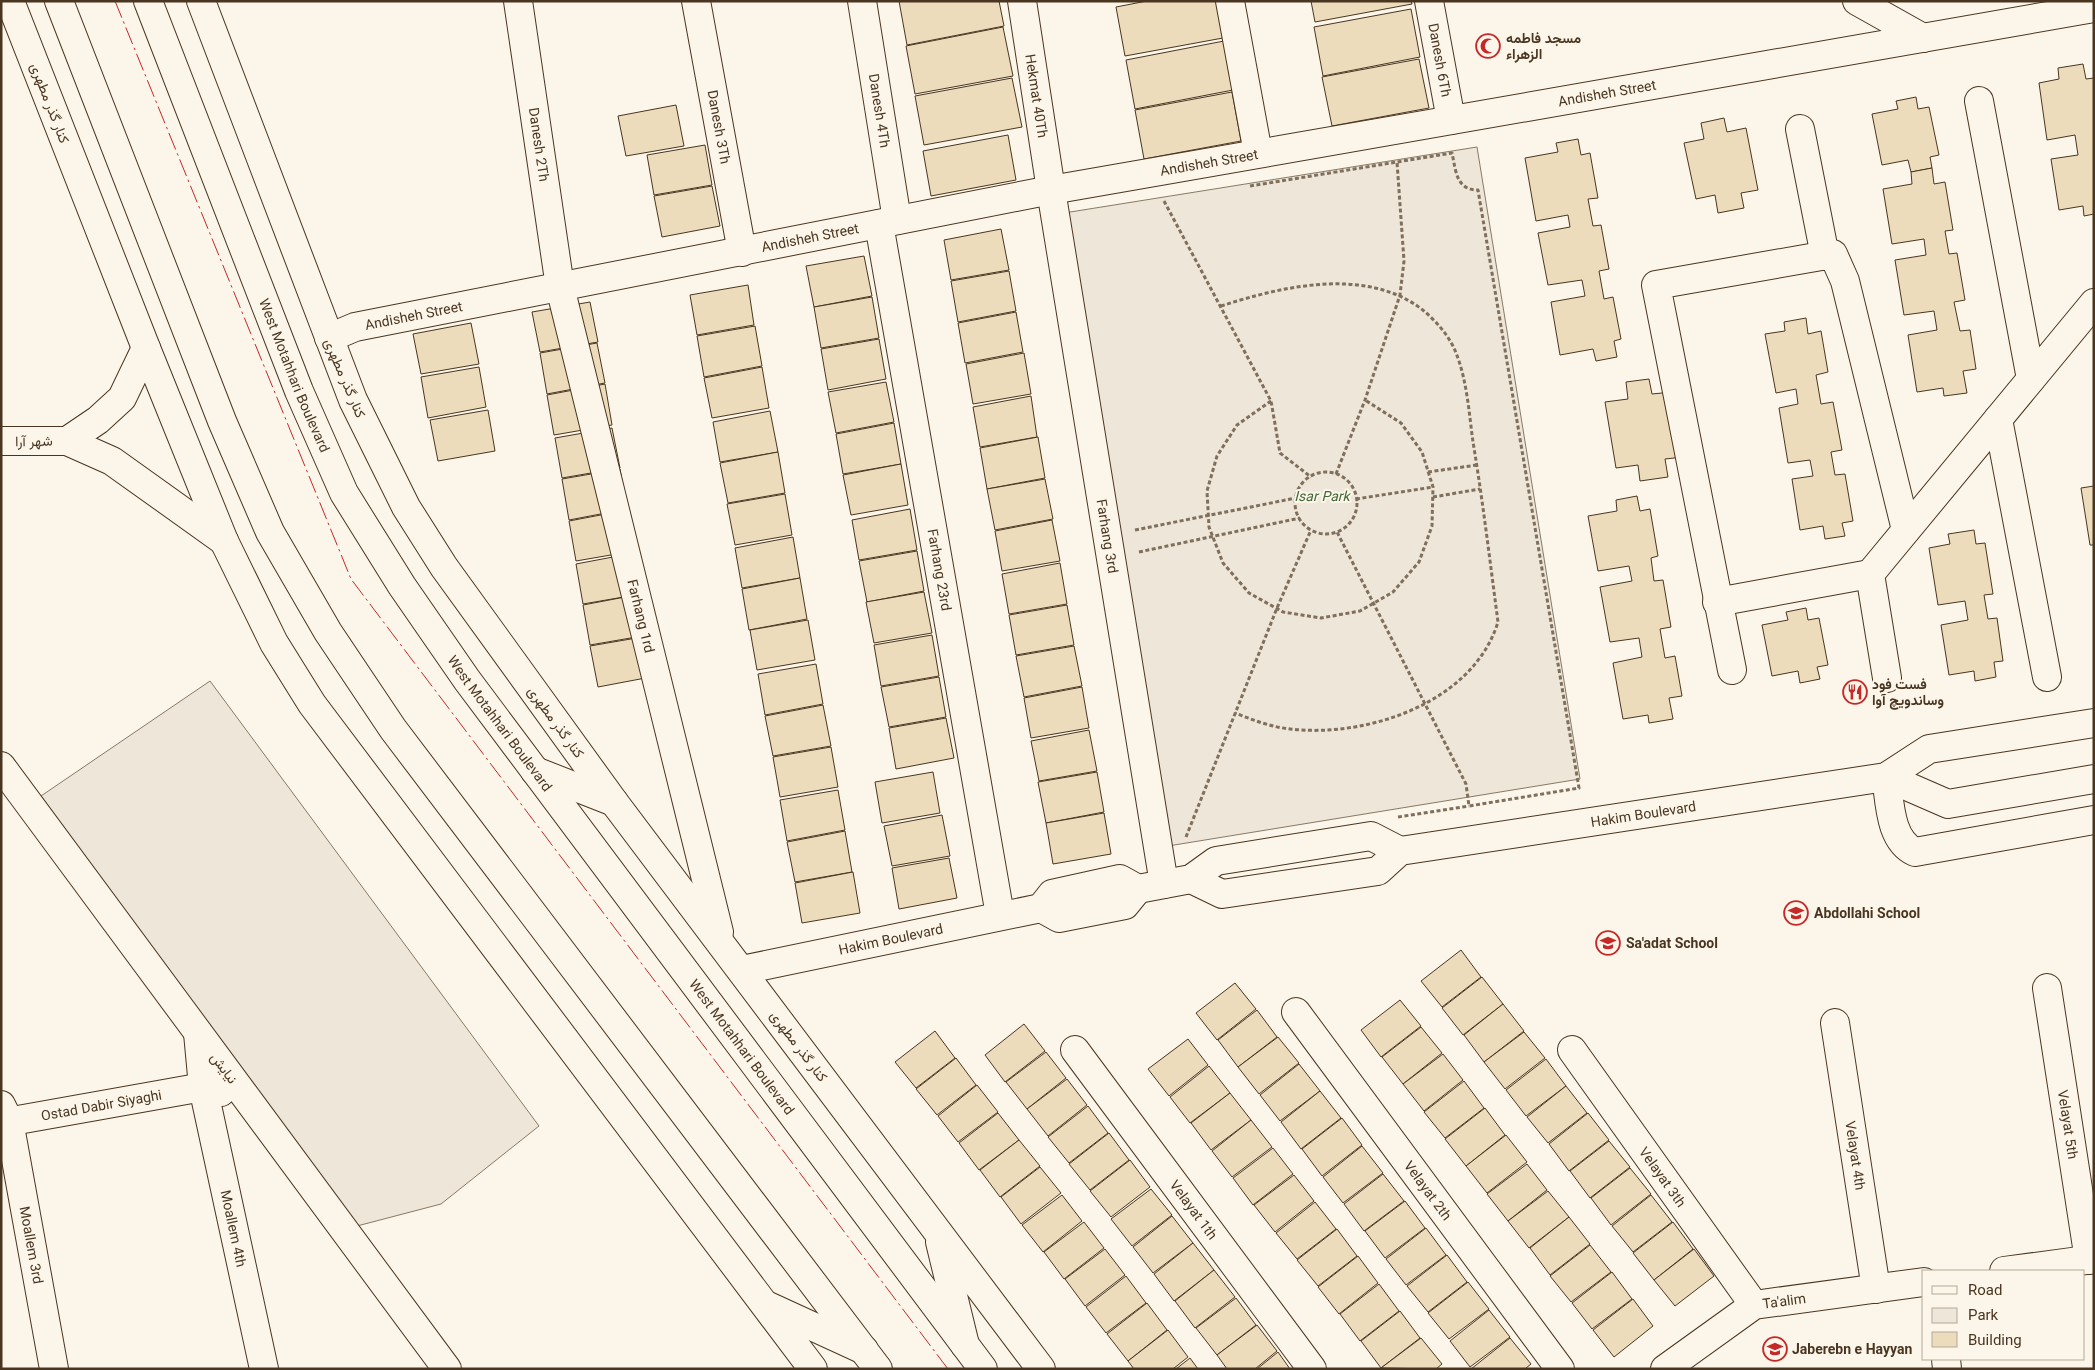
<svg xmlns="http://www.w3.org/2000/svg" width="2095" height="1370" font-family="Georgia,Vazirmatn,serif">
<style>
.park{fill:#ede6d9;stroke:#887966}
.building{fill:#ecdcbc;stroke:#4a3520}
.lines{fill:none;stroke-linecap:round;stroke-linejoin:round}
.minor-casing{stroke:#4a3520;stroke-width:30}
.major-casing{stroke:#4a3520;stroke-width:30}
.path{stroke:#7f6f5c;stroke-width:3;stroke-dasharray:4 2.5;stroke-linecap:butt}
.minor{stroke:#fbf6e9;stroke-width:28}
.major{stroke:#fbf6e9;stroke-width:28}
.power{stroke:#c62828;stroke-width:1;stroke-dasharray:18 4 2.5 4;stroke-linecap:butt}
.labels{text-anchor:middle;stroke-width:4;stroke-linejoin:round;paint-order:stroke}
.poi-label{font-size:14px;font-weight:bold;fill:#4a3520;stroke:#fbf6e9;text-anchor:start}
.street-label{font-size:14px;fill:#4a3520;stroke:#fbf6e9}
.park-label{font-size:14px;font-style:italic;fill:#436837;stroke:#fbf6e9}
</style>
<rect width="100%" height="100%" fill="#fbf6e9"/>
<!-- park -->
<g class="park">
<path d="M1477,147L1580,779L1168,846L1064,213Z"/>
<path d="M210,681L539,1126L441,1204L357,1226L41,796Z"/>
</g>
<!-- building -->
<g class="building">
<path d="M899,1H999L1004,26L907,45Z"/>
<path d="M1147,1H1216L1223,38L1125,56L1116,7Z"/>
<path d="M1311,1H1411L1412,4L1315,22Z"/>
<path d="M1411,9L1420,57L1323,76L1314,27Z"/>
<path d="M1003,27L1013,76L915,94L906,46Z"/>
<path d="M1224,41L1233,90L1135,109L1126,60Z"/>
<path d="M1419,59L1429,108L1332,126L1322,77Z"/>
<path d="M2083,64L2086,79L2094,78V214L2084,216L2083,206L2059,210L2051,159L2078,155L2075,135L2047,140L2039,83L2059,79L2058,68Z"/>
<path d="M1012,78L1022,127L924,145L915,96Z"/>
<path d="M1232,92L1241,141L1144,159L1135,110Z"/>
<path d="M1916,97L1918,109L1929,107L1939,155L1930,157L1932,168L1911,172L1908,160L1882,165L1872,114L1898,109L1896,101Z"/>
<path d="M676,105L684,146L626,156L618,116Z"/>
<path d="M1724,118L1727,132L1746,128L1758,190L1741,193L1744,208L1718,213L1715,195L1696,199L1684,143L1704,139L1701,123Z"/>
<path d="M1008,135L1016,180L931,196L923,151Z"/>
<path d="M1578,139L1581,155L1590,153L1598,198L1588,199L1593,226L1601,225L1609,269L1599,271L1604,299L1613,297L1621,339L1614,341L1617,357L1596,361L1593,349L1560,355L1551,302L1585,296L1582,280L1548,285L1538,233L1570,227L1568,215L1536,221L1525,158L1558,152L1556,143Z"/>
<path d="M705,145L712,185L654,195L647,155Z"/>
<path d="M1932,168L1934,184L1945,182L1953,230L1945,231L1949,254L1957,253L1965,300L1954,302L1960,331L1970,330L1976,369L1963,371L1967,393L1944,396L1943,388L1917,392L1908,335L1937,330L1934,311L1904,315L1895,260L1926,255L1924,239L1892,244L1883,189L1912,184L1911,172Z"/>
<path d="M712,186L720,226L662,237L654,196Z"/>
<path d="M1001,229L1009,270L951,280L944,240Z"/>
<path d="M864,256L872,296L814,307L806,266Z"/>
<path d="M1009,271L1016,311L958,322L951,281Z"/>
<path d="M748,285L754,325L697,335L690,295Z"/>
<path d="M872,297L879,338L821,348L814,307Z"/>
<path d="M590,302L598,342L540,352L532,312Z"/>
<path d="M1016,312L1023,352L965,363L958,323Z"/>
<path d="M1806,318L1808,334L1821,331L1828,372L1816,375L1821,404L1833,402L1842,450L1831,452L1835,475L1845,474L1853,521L1842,523L1845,536L1825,539L1823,526L1800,530L1792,479L1813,476L1810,460L1788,463L1779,408L1798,404L1796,389L1776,393L1765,334L1785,331L1784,322Z"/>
<path d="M471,323L479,364L421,374L413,334Z"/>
<path d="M755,326L762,366L704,377L697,336Z"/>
<path d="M879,339L886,379L828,390L821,349Z"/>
<path d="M597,343L605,383L547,394L540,353Z"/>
<path d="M1024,353L1031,394L973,404L966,364Z"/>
<path d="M479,367L486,407L428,418L421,377Z"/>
<path d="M762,367L769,408L712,418L704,378Z"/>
<path d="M1649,379L1652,394L1672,392L1683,457L1665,459L1668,477L1640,481L1638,465L1616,468L1605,402L1628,399L1626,382Z"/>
<path d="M886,382L894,422L836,433L828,392Z"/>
<path d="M605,384L612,425L554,435L547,395Z"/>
<path d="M1031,396L1037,437L980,447L973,407Z"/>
<path d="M488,410L495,451L438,461L430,420Z"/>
<path d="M770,411L778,452L720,462L713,422Z"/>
<path d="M894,423L901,464L843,474L836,434Z"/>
<path d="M612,428L620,468L562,478L555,438Z"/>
<path d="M1038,437L1045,478L987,489L980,448Z"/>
<path d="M778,452L785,493L728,503L720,463Z"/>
<path d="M901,464L908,505L851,515L843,475Z"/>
<path d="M620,469L627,509L569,520L562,479Z"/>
<path d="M1045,479L1053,519L995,530L987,489Z"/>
<path d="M2094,486V545H2090L2081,488Z"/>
<path d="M785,494L792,535L735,545L727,504Z"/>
<path d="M1637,496L1640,511L1650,509L1658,556L1651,558L1654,581L1663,580L1671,627L1660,629L1665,658L1675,656L1682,696L1669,698L1673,719L1649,723L1648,715L1623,719L1613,663L1642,657L1639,638L1610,642L1600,587L1632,581L1629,566L1598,571L1588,516L1617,511L1616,500Z"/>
<path d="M910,509L917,550L859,560L852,520Z"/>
<path d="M627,510L634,551L576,561L569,521Z"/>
<path d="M1052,520L1060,561L1002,571L995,531Z"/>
<path d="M1974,530L1976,544L1985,543L1993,594L1984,595L1988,619L1997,618L2003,661L1994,662L1996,677L1975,681L1974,671L1949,675L1941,625L1968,620L1965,601L1938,605L1929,548L1950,544L1948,534Z"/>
<path d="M793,537L800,578L742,588L735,548Z"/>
<path d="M917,551L924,591L867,602L859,561Z"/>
<path d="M634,553L641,594L583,604L576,564Z"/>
<path d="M1060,563L1067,604L1009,614L1002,574Z"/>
<path d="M800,578L807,619L749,630L742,589Z"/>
<path d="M924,592L932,633L874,643L866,602Z"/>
<path d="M641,594L648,635L590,645L583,605Z"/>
<path d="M1067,605L1074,645L1016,655L1009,615Z"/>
<path d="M1806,608L1808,620L1819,618L1828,665L1817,667L1820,679L1800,683L1798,671L1772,676L1762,625L1788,620L1786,612Z"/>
<path d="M808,620L815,660L757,670L750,630Z"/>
<path d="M932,635L939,676L881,686L874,645Z"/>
<path d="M648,636L656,676L598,687L590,646Z"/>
<path d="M1074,646L1082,686L1024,697L1016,656Z"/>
<path d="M816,664L823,704L765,715L758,674Z"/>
<path d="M939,677L946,717L889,727L881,687Z"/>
<path d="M1082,687L1089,728L1031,738L1024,698Z"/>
<path d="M823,705L831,746L773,756L765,716Z"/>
<path d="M946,718L954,758L896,769L889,728Z"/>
<path d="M1089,730L1097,771L1039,781L1031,741Z"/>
<path d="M831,747L838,787L780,797L773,757Z"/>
<path d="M933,772L940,813L882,823L875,782Z"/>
<path d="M1097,772L1104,812L1046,823L1038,782Z"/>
<path d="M838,790L845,830L787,841L780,800Z"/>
<path d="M1104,813L1111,854L1053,864L1046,823Z"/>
<path d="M942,815L950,856L892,866L884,826Z"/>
<path d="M845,831L852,872L795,882L787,842Z"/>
<path d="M949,858L957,898L899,909L892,868Z"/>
<path d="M853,872L860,913L802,923L795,883Z"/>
<path d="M1461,950L1481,977L1442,1007L1421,981Z"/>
<path d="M1482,977L1503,1004L1463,1035L1442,1008Z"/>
<path d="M1235,983L1256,1009L1217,1040L1196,1013Z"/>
<path d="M1400,1000L1421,1026L1381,1057L1361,1030Z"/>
<path d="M1503,1004L1524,1031L1484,1062L1464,1035Z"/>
<path d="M1257,1010L1277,1037L1238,1067L1218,1040Z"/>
<path d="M1024,1024L1045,1051L1005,1082L985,1055Z"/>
<path d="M1421,1027L1442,1053L1403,1084L1382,1057Z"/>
<path d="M935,1031L955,1058L916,1088L895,1062Z"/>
<path d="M1524,1032L1545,1058L1505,1089L1484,1062Z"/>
<path d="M1278,1037L1299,1063L1259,1094L1238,1067Z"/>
<path d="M1188,1039L1208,1065L1169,1096L1148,1069Z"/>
<path d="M1046,1052L1066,1078L1027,1109L1006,1082Z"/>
<path d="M1443,1054L1463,1080L1424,1111L1403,1084Z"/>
<path d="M956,1058L976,1085L937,1115L916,1089Z"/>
<path d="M1546,1059L1566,1086L1526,1116L1506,1090Z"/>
<path d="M1299,1064L1320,1091L1280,1121L1260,1095Z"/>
<path d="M1209,1066L1230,1093L1190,1123L1170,1097Z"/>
<path d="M1067,1079L1087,1105L1048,1136L1027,1109Z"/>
<path d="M1464,1081L1484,1108L1445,1138L1424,1112Z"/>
<path d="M977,1085L998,1112L958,1142L938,1116Z"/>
<path d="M1566,1086L1587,1113L1548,1143L1527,1117Z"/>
<path d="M1320,1091L1341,1118L1301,1149L1281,1122Z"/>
<path d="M1230,1093L1251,1120L1211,1150L1191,1123Z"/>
<path d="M1088,1106L1108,1133L1069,1163L1048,1137Z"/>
<path d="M1485,1108L1505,1135L1466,1166L1445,1139Z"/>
<path d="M998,1113L1019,1140L979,1170L959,1143Z"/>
<path d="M1588,1113L1609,1140L1569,1171L1549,1144Z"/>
<path d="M1342,1118L1362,1145L1322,1176L1302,1149Z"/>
<path d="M1251,1120L1272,1147L1232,1177L1212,1151Z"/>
<path d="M1109,1133L1129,1160L1090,1190L1069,1164Z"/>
<path d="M1506,1135L1527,1162L1487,1193L1466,1166Z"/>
<path d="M1019,1140L1040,1166L1000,1197L980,1170Z"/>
<path d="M1609,1141L1630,1167L1590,1198L1570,1171Z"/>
<path d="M1362,1146L1383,1173L1343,1203L1323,1177Z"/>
<path d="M1273,1148L1293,1174L1253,1205L1233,1178Z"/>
<path d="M1130,1160L1150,1187L1111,1217L1090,1191Z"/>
<path d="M1527,1164L1547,1190L1508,1221L1487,1194Z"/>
<path d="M1040,1167L1061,1193L1021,1224L1001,1197Z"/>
<path d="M1630,1168L1651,1194L1611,1225L1591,1198Z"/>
<path d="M1383,1174L1404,1201L1364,1231L1344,1204Z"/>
<path d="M1294,1175L1314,1201L1275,1232L1254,1205Z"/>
<path d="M1151,1189L1172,1215L1132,1246L1111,1219Z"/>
<path d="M1548,1191L1569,1217L1529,1248L1508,1221Z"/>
<path d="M1062,1195L1082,1221L1043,1252L1022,1225Z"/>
<path d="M1651,1195L1672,1222L1633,1252L1612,1226Z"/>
<path d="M1405,1201L1425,1228L1385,1258L1365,1231Z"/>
<path d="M1315,1202L1336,1229L1297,1259L1276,1233Z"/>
<path d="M1172,1216L1193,1243L1153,1273L1133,1247Z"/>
<path d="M1569,1217L1590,1244L1550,1275L1530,1248Z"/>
<path d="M1084,1222L1104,1248L1064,1279L1044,1252Z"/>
<path d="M1673,1222L1693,1249L1654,1280L1633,1253Z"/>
<path d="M1426,1228L1446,1255L1406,1285L1386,1259Z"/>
<path d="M1337,1229L1357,1256L1318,1286L1297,1260Z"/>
<path d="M1193,1243L1214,1270L1174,1301L1154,1274Z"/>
<path d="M1590,1245L1611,1272L1571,1302L1550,1276Z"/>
<path d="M1105,1249L1125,1275L1085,1306L1065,1279Z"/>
<path d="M1694,1249L1714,1276L1675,1306L1654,1280Z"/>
<path d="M1447,1255L1467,1282L1428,1312L1407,1286Z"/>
<path d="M1358,1256L1378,1283L1339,1314L1318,1287Z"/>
<path d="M1214,1270L1235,1297L1195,1328L1175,1301Z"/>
<path d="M1612,1272L1632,1299L1592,1329L1572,1303Z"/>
<path d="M1126,1276L1146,1303L1106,1333L1086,1307Z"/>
<path d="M1468,1282L1489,1309L1449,1339L1428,1313Z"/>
<path d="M1379,1284L1399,1311L1360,1341L1340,1314Z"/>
<path d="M1236,1298L1256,1325L1217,1355L1196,1328Z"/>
<path d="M1633,1299L1653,1326L1614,1357L1593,1330Z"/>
<path d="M1147,1303L1167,1330L1128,1361L1107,1334Z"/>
<path d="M1489,1310L1510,1337L1470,1367L1450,1341Z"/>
<path d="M1400,1311L1420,1338L1381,1368L1361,1341Z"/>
<path d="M1257,1325L1277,1351L1255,1369H1227L1217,1355Z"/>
<path d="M1168,1330L1188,1357L1173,1369H1134L1128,1361Z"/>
<path d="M1421,1338L1442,1364L1436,1369L1381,1368Z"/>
<path d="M1510,1338L1531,1364L1525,1369H1471Z"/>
<path d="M1278,1352L1290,1369H1257Z"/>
<path d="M1190,1358L1198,1369H1176Z"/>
</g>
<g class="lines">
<!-- minor casing -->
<g class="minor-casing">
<g id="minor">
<path d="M10,1L146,348L224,541L274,643L312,704L813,1369"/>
<path d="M201,1L353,400L406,507L444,567L614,802L1041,1369"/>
<path id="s1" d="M518,1L560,287L719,932"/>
<path id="s2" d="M696,1L742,252"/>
<path id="s3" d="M862,1L897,220"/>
<path id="s4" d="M1022,1L1051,190L1164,884"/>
<path d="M1230,1L1258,153"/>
<path id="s5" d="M1429,1L1451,120"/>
<path d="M1857,1L1923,38"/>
<path d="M1979,101L2031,379"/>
<path d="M1800,129L1825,256"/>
<path id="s6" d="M879,224L1000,915"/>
<path id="s7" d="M329,338L355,327L1051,190L2094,8"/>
<path d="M1998,419L2047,677"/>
<path d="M1,441H67L112,461L224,541"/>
<path d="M67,441L98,420L122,398L146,348"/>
<path d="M1717,602L1870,574"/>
<path d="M1732,670L1656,285L1833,254L1845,281L1906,530"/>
<path d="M1887,678L1870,574L2094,303"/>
<path d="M1,766L447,1369"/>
<path d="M535,771L614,802"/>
<path d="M1886,777C1890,801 1889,840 1915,852L2094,820"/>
<path d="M1886,777L1948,804L2094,779"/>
<path id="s8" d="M1191,879L1222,894L1378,871L1400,851L1886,777L1929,749L2094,723"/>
<path d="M1041,908L1059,918L1125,905L1138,889"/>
<path id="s9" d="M742,970L1041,908L1052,894L1120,879L1138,889L1191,879L1216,861L1371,836L1400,851"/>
<path id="s10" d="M2047,988L2089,1260"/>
<path id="s11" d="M1296,1012L1560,1369"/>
<path id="s12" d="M1835,1023L1876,1289"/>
<path id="s13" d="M198,1033L203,1087L264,1369"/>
<path id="s14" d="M1075,1050L1312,1369"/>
<path id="s15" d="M1572,1050L1754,1305"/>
<path id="s16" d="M1,1105L9,1121L54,1369"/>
<path id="s17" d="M1,1123L203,1087L221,1092"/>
<path d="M940,1242L965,1345"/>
<path d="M2004,1271L2094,1259"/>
<path d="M768,1306L864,1350"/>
<path d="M1946,1359L1947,1369"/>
<path id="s18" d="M1665,1369L1754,1305L1924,1282"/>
</g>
</g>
<!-- major casing -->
<g class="major-casing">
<g id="major">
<path d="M59,1L222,421L270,532L328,632L393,729L878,1369"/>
<path id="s19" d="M148,1L299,391L344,493L402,586L467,680L983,1369"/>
</g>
</g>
<!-- path -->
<g class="path">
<path d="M1250,186L1452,153C1456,171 1456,190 1478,190L1579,788L1469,806L1466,784L1337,532"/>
<path d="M1164,201L1271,401L1280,453L1311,477"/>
<path d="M1221,306C1283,286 1368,266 1424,311C1437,322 1450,337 1456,353C1467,380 1469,413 1473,442C1483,502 1490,562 1498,622C1473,703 1367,738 1290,729C1271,727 1253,720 1235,713"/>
<path d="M1271,401L1237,425L1217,456L1207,491L1209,527L1223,563L1249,593L1283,612L1321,618L1360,611L1393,592L1419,562L1432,526L1433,487L1422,452L1401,423L1365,400"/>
<path d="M1428,472L1477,465"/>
<circle cx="1326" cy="503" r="31"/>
<path d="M1336,474L1365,400L1400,295L1404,261L1397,162"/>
<path d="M1433,497L1480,489"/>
<path d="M1356,499L1433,487"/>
<path d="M1135,530L1296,498"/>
<path d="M1139,552L1300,518"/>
<path d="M1398,817L1469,806"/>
<path d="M1186,837L1277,608L1311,530"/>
</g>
<!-- minor -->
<use href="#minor" class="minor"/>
<!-- major -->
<use href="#major" class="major"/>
<!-- power -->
<path class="power" d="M115,1L351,579L948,1369"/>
</g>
<!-- icons -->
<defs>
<g id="mosque-ring" transform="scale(1.25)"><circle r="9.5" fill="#fbf6e9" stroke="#c62828" stroke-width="1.5"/><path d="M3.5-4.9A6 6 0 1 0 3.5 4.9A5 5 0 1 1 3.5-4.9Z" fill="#c62828"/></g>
<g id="restaurant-ring" transform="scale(1.25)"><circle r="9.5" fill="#fbf6e9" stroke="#c62828" stroke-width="1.5"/><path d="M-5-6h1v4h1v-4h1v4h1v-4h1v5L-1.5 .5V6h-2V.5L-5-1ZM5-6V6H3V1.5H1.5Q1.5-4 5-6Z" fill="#c62828"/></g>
<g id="school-ring" transform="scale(1.25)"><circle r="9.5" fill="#fbf6e9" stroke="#c62828" stroke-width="1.5"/><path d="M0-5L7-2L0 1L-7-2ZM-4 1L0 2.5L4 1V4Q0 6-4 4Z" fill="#c62828"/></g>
</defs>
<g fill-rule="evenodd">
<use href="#mosque-ring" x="1488" y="46"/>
<use href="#restaurant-ring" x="1855" y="692"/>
<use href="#school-ring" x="1796" y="913"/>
<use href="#school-ring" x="1608" y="943"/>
<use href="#school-ring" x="1775" y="1349"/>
</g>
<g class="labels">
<!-- poi labels -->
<g class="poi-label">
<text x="1506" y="43">مسجد فاطمه<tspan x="1506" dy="16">الزهراء</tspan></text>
<text x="1872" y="689">فست فود<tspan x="1872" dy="16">وساندویچ آوا</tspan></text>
<text x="1814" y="918">Abdollahi School</text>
<text x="1626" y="948">Sa'adat School</text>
<text x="1792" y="1354">Jaberebn e Hayyan</text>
</g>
<!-- street labels -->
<g class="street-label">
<text dy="5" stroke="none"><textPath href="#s5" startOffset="60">Danesh 6Th</textPath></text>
<text dy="5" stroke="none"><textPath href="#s7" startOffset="1302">Andisheh Street</textPath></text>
<text dy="5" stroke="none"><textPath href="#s4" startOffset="96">Hekmat 40Th</textPath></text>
<text transform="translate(50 103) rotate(69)" y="5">کنار گذر مطهری</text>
<text dy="5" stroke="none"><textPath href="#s3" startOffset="111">Danesh 4Th</textPath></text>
<text dy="5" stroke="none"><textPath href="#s2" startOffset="128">Danesh 3Th</textPath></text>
<text dy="5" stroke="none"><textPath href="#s1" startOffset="145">Danesh 2Th</textPath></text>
<text dy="5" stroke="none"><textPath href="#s7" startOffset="898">Andisheh Street</textPath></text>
<text dy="5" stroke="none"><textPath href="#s7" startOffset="492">Andisheh Street</textPath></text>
<text dy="5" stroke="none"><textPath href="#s7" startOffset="88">Andisheh Street</textPath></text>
<text dy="5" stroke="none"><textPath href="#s19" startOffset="402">West Motahhari Boulevard</textPath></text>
<text transform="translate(345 378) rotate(67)" y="5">کنار گذر مطهری</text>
<text transform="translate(34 441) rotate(-1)" y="5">شهر آرا</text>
<text dy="5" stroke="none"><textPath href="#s4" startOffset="542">Farhang 3rd</textPath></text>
<text dy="5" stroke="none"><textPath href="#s6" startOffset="351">Farhang 23rd</textPath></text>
<text dy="5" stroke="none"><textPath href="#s1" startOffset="628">Farhang 1rd</textPath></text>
<text transform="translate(556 722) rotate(54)" y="5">کنار گذر مطهری</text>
<text dy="5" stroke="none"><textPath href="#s19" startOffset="808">West Motahhari Boulevard</textPath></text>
<text dy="5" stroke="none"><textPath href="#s8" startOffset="468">Hakim Boulevard</textPath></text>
<text dy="5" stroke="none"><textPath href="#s9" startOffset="152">Hakim Boulevard</textPath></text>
<text transform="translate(799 1046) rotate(53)" y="5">کنار گذر مطهری</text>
<text dy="5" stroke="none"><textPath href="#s19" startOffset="1212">West Motahhari Boulevard</textPath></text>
<text transform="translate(224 1068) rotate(53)" y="5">نيايش</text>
<text dy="5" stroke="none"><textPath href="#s17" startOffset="102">Ostad Dabir Siyaghi</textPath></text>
<text dy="5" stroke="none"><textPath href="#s10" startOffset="138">Velayat 5th</textPath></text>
<text dy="5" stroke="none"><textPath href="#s12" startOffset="134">Velayat 4th</textPath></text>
<text dy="5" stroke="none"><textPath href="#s15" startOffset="156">Velayat 3th</textPath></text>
<text dy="5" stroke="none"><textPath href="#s11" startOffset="222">Velayat 2th</textPath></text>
<text dy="5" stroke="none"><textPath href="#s14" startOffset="199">Velayat 1th</textPath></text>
<text dy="5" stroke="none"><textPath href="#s13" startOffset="199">Moallem 4th</textPath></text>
<text dy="5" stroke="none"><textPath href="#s16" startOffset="144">Moallem 3rd</textPath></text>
<text dy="5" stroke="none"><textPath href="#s18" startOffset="140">Ta'alim</textPath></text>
</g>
<!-- park labels -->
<g class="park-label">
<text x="1322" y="501">Isar Park</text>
</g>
</g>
<!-- border -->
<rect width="2095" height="1370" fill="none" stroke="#4a3520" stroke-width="5"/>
<!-- legend -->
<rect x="1922" y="1270" width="162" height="90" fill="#fbf6e9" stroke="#b4a999"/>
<rect x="1932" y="1286" width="25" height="8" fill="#fbf6e9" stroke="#b4a999"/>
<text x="1968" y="1295" font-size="15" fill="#4a3520">Road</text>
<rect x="1932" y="1308" width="25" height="15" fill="#ede6d9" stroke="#b4a999"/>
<text x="1968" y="1320" font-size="15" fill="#4a3520">Park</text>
<rect x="1932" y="1332" width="25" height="15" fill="#ecdcbc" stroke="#b4a999"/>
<text x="1968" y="1345" font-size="15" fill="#4a3520">Building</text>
</svg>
